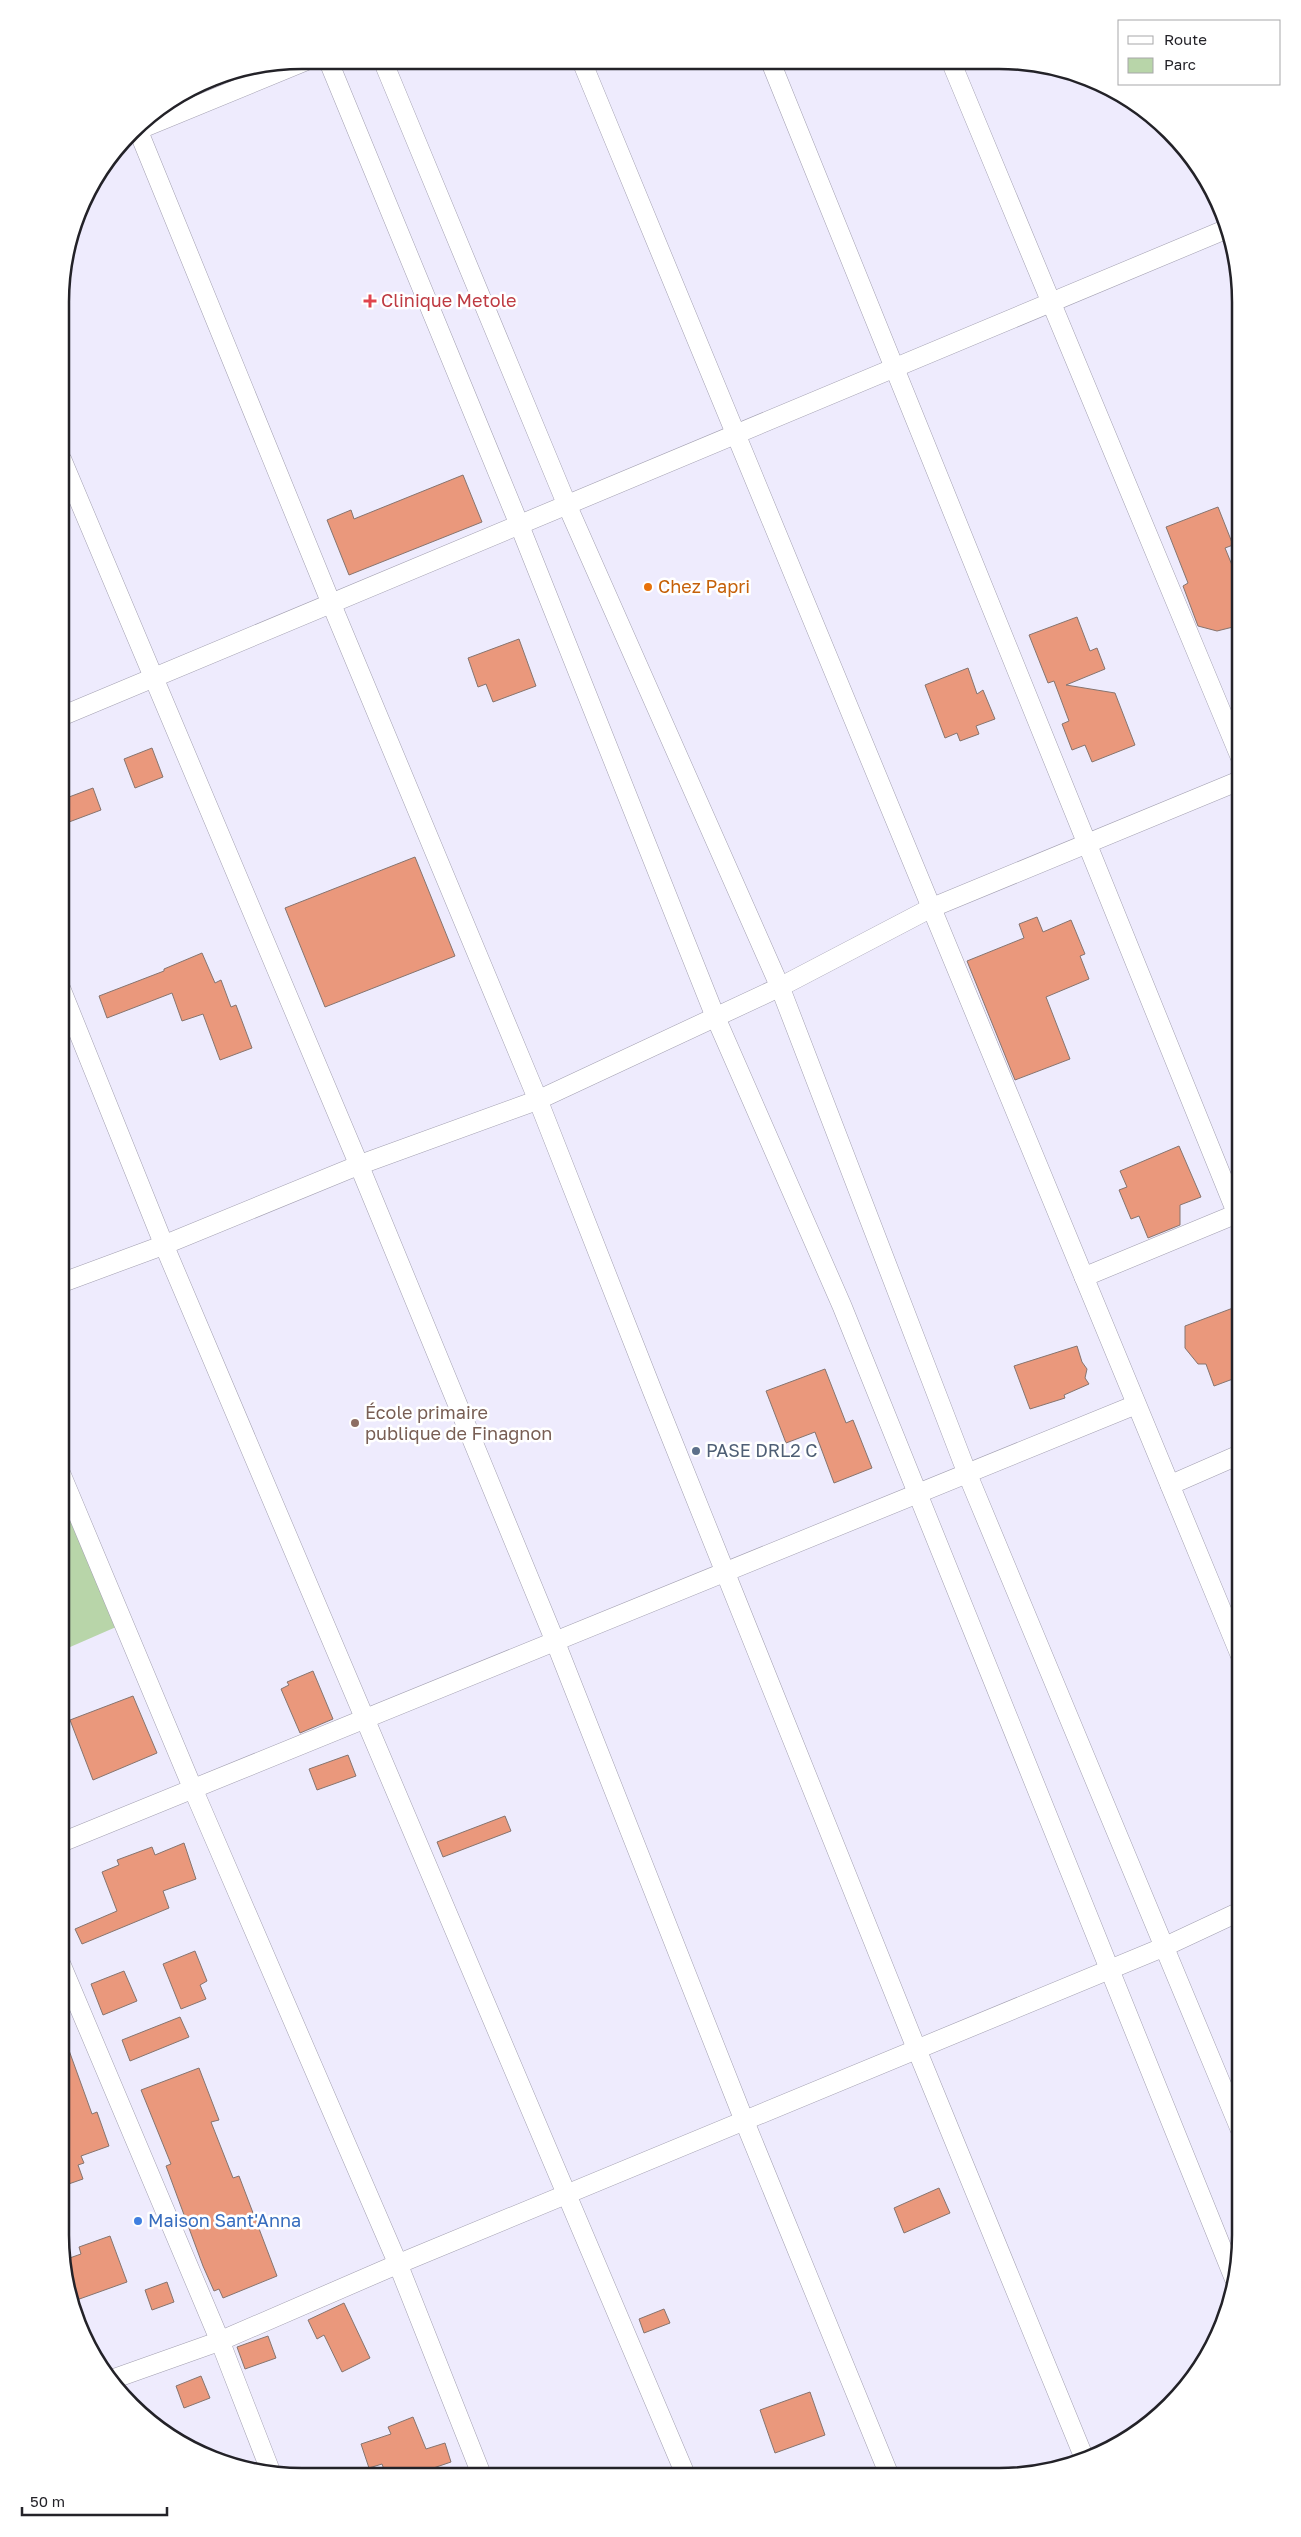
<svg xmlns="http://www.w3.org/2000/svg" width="1301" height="2537" font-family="'Golos Text',sans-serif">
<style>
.green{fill:#b8d5a9}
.building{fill:#ea987c;stroke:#86746e}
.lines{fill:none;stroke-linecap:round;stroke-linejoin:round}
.minor-casing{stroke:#a29fb0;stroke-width:20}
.minor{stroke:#fff;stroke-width:19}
.health-dot{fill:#e0444e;stroke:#fff;stroke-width:2}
.food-dot{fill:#e8710a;stroke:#fff;stroke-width:2}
.education-dot{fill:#8d6e63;stroke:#fff;stroke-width:2}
.service-dot{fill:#5c6f8a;stroke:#fff;stroke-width:2}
.shop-dot{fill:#3f7fe0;stroke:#fff;stroke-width:2}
.labels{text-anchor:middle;stroke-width:5;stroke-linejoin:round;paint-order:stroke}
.health-label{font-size:18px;fill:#be3a42;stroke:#fff;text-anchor:start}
.food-label{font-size:18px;fill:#c56008;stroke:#fff;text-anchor:start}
.education-label{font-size:18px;fill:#785e54;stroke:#fff;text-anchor:start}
.service-label{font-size:18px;fill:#4e5e75;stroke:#fff;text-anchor:start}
.shop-label{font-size:18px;fill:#366cbe;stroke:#fff;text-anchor:start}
.rim{fill:none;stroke:#232228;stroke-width:2.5}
</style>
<rect width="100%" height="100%" fill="#eeebfd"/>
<!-- green -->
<path class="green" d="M61,1485L116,1627L61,1651Z"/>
<!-- building -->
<g class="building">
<path d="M463,475L482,522L349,575L327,520L351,510L354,519Z"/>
<path d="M1218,507L1233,545L1225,548L1241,587V625L1217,631L1198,626L1183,586L1188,583L1166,527Z"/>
<path d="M1077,617L1090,651L1097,648L1105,669L1066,685L1115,693L1135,745L1092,762L1085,745L1072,750L1062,724L1069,721L1054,681L1048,683L1029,635Z"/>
<path d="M519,639L536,686L493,702L486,684L478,687L468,658Z"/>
<path d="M968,668L977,694L983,690L995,719L976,726L979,734L960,741L957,733L945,738L925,685Z"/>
<path d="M152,748L163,777L135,788L124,759Z"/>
<path d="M93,788L101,810L61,825V800Z"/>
<path d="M415,857L455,956L325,1007L285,908Z"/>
<path d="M1037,917L1043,932L1071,920L1085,954L1080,956L1089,979L1046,997L1070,1059L1015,1080L967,961L1024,938L1019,924Z"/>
<path d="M202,953L215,983L221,980L231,1007L236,1005L252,1048L220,1060L203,1014L182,1021L172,993L107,1018L99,996L164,971V969Z"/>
<path d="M1179,1146L1201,1197L1180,1205V1225L1148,1238L1139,1216L1131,1219L1119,1190L1127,1187L1120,1171Z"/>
<path d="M1241,1305V1376L1214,1386L1206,1364H1198L1185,1348V1326Z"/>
<path d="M1077,1346L1082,1362L1087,1369L1085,1378L1089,1384L1064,1395L1065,1398L1030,1409L1014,1366Z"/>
<path d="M825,1369L846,1423L853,1420L872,1468L834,1483L815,1432L786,1443L766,1391Z"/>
<path d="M313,1671L333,1719L300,1733L281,1689L289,1685L287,1682Z"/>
<path d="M133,1696L157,1753L93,1780L70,1720Z"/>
<path d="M348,1755L356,1776L317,1790L309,1769Z"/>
<path d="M505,1816L511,1831L443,1857L437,1842Z"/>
<path d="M184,1843L196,1879L163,1891L169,1908L82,1944L75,1929L117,1911L102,1872L119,1865L117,1860L152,1847L155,1855Z"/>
<path d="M195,1951L207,1981L200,1985L206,1999L181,2009L163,1964Z"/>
<path d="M124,1971L137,2001L103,2015L91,1984Z"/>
<path d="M180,2017L189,2037L130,2061L122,2040Z"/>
<path d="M60,2031H62L92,2114L97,2112L109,2146L81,2156L84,2163L78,2165L83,2179L60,2187Z"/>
<path d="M199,2068L219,2120L211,2122L233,2178L239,2176L277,2276L223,2298L219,2289L214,2291L203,2266L166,2166L171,2164L141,2090Z"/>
<path d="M939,2188L950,2213L904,2233L894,2208Z"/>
<path d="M110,2236L127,2282L71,2302L64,2260L81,2254L79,2247Z"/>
<path d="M167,2282L174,2302L152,2310L145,2290Z"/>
<path d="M344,2303L370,2358L342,2372L324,2335L317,2339L308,2320Z"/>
<path d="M664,2309L670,2323L644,2333L639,2319Z"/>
<path d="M268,2336L276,2358L245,2369L237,2347Z"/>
<path d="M201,2376L210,2398L184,2408L176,2386Z"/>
<path d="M810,2392L825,2435L775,2453L760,2410Z"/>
<path d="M413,2417L426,2449L445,2443L451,2462L413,2475H386L382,2464L369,2468L361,2444L391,2434L388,2427Z"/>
</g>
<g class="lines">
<!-- minor casing -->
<g class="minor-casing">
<g id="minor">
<path d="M328,60L519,524L715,1016L842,1306L1234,2278"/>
<path d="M383,61L567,505L780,987L967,1473L1240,2129"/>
<path d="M582,62L1241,1657"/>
<path d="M771,63L1237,1214"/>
<path d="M952,64L1241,759"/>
<path d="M138,130L331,603L538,1100L652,1390L917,2050L1085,2460"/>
<path d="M133,132L308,60"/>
<path d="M62,460L359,1165L555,1641L744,2120L890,2477"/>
<path d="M62,716L1229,228"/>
<path d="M61,989L164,1245L686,2476"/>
<path d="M1084,1277L1241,1212"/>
<path d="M61,1283L164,1245L359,1165L538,1100L780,987L931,908L1241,780"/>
<path d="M61,1474L193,1789L398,2264L482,2476"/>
<path d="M1170,1485L1241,1454"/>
<path d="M60,1843L1135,1405"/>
<path d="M60,1962L220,2341L272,2475"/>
<path d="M110,2380L220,2341L398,2264L1164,1947L1241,1911"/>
</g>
</g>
<!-- minor -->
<use href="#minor" class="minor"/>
</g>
<!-- markers -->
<path class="health-dot" d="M367.5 293.5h5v5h5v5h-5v5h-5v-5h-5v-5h5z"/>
<circle class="food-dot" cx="648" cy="587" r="5"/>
<circle class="education-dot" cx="355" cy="1423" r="5"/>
<circle class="service-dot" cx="696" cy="1451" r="5"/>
<circle class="shop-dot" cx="138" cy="2221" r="5"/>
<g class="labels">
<!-- health labels -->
<g class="health-label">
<text x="381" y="307">Clinique Metole</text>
</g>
<!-- food labels -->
<g class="food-label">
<text x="658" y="593">Chez Papri</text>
</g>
<!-- education labels -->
<g class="education-label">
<text x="365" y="1419">École primaire<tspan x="365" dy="21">publique de Finagnon</tspan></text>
</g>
<!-- service labels -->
<g class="service-label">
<text x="706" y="1457">PASE DRL2 C</text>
</g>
<!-- shop labels -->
<g class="shop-label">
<text x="148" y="2227">Maison Sant'Anna</text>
</g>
</g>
<!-- crop -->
<path d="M0 0H1301V2537H0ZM302 69H999A233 233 0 0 1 1232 302V2235A233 233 0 0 1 999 2468H302A233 233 0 0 1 69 2235V302A233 233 0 0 1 302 69Z" fill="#fff" fill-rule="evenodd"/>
<path class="rim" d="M302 69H999A233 233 0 0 1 1232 302V2235A233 233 0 0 1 999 2468H302A233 233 0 0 1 69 2235V302A233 233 0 0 1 302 69Z"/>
<!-- legend -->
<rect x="1118" y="20" width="162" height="65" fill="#ffffff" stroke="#a7a7a9"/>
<rect x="1128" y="36" width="25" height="8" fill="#ffffff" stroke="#a7a7a9"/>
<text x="1164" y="45" font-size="15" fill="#232228">Route</text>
<rect x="1128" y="58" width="25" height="15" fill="#b8d5a9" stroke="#a7a7a9"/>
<text x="1164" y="70" font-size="15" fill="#232228">Parc</text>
<!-- scale -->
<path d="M22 2507v8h145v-8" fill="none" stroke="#232228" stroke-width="2.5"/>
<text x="30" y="2507" font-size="15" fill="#232228" stroke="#ffffff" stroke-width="4" paint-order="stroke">50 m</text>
</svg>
